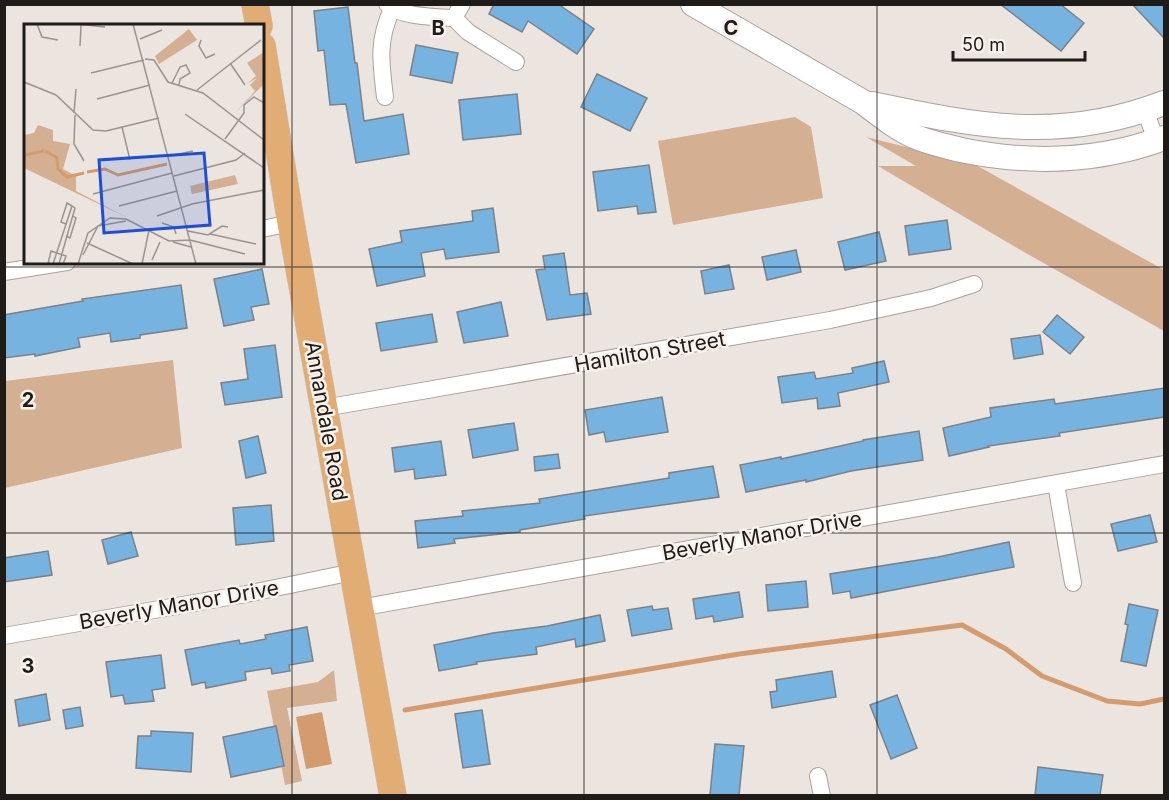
<svg xmlns="http://www.w3.org/2000/svg" width="1169" height="800" font-family="Inter,sans-serif">
<style>
.green{fill:#d4af91}
.water{fill:#d49c6e}
.lines{fill:none;stroke-linecap:round;stroke-linejoin:round}
.stream{stroke:#d49c6e;stroke-width:5}
.building{fill:#77b3e1;stroke:#7a8187;stroke-width:1.5}
.street-casing{stroke:#aaa29d;stroke-width:18}
.secondary-casing{stroke:#aaa29d;stroke-width:26}
.primary-casing{stroke:#c4c4c3;stroke-width:28}
.street{stroke:#fff;stroke-width:16}
.secondary{stroke:#fff;stroke-width:24}
.primary{stroke:#e2ad74;stroke-width:27}
.grid{fill:none;stroke:#1e1b19;stroke-width:1.5;stroke-opacity:0.55}
.labels{text-anchor:middle;stroke-width:5;stroke-linejoin:round;paint-order:stroke}
.street-label{font-size:21px;fill:#1e1b19;stroke:#f9f1eb}
.inset-river{fill:none;stroke:#d49c6e;stroke-width:3}
.inset-road{fill:none;stroke:#9a948f;stroke-width:1.5}
.view{fill:#1d4ed8;fill-opacity:0.15;stroke:#1d4ed8;stroke-width:3}
.inset-edge{fill:none;stroke:#1e1b19;stroke-width:3}
.grid-label{font-size:20px;text-anchor:middle;font-weight:bold;fill:#1e1b19;stroke:#f9f1eb;stroke-width:5;stroke-linejoin:round;paint-order:stroke}
</style>
<rect width="100%" height="100%" fill="#ece4de"/>
<!-- green -->
<g class="green">
<path d="M795,117L811,127L823,198L673,225L658,141Z"/>
<path d="M866,137L974,164L1164,270V331L1017,248L878,166H916Z"/>
<path d="M173,360L182,448L5,488V381Z"/>
<path d="M334,670L337,701L287,708L302,781L285,785L267,691L318,682Z"/>
</g>
<!-- water -->
<path class="water" d="M322,712L332,764L306,769L296,717Z"/>
<g class="lines">
<!-- stream -->
<path class="stream" d="M405,710L739,654L962,625L1006,649L1042,676L1107,701L1140,704L1164,699"/>
</g>
<!-- building -->
<g class="building">
<path d="M494,4H558L594,29L577,54L528,21L522,32L489,14Z"/>
<path d="M1000,4H1060L1084,23L1061,51Z"/>
<path d="M1132,4H1164V38Z"/>
<path d="M348,7L355,63H357L364,121L403,114L409,154L356,163L346,104L330,105L324,50L318,51L314,11Z"/>
<path d="M416,45L458,53L452,83L410,75Z"/>
<path d="M597,74L647,98L630,131L581,107Z"/>
<path d="M517,94L521,134L463,140L459,100Z"/>
<path d="M649,165L656,212L638,214L637,206L598,211L593,172Z"/>
<path d="M493,208L499,252L446,259L444,249L421,253L425,276L377,286L369,249L402,242L400,231L473,221L472,211Z"/>
<path d="M947,220L951,249L909,255L905,226Z"/>
<path d="M879,232L886,261L845,270L838,242Z"/>
<path d="M796,250L801,272L767,280L762,257Z"/>
<path d="M564,253L570,295L587,293L591,314L547,320L536,270L545,269L543,256Z"/>
<path d="M729,265L734,289L705,294L701,271Z"/>
<path d="M262,269L269,304L251,307L254,320L224,326L214,279Z"/>
<path d="M181,285L187,328L140,335V338L111,342L110,333L78,338L80,347L35,356V354L4,358V315L83,301L82,299Z"/>
<path d="M501,302L508,336L464,343L457,312Z"/>
<path d="M432,314L437,342L381,351L376,323Z"/>
<path d="M1057,315L1084,337L1070,354L1043,332Z"/>
<path d="M1040,335L1043,354L1014,359L1011,339Z"/>
<path d="M275,345L282,397L225,405L221,383L248,379L244,349Z"/>
<path d="M884,361L889,382L838,393L840,406L818,409L817,398L782,403L778,377L814,372L816,379L853,373L852,368Z"/>
<path d="M1164,388V417L1059,433L1060,436L988,446L989,447L949,456L943,428L991,417L990,408L1054,399L1055,404Z"/>
<path d="M662,397L668,432L606,442L604,432L589,435L585,410Z"/>
<path d="M514,423L518,450L473,458L468,430Z"/>
<path d="M919,431L923,460L851,471L806,482V480L746,492L740,465L781,457V459L863,441V440Z"/>
<path d="M258,436L266,473L246,478L239,441Z"/>
<path d="M441,441L446,475L415,479L414,469L395,472L392,448Z"/>
<path d="M558,454L560,468L535,471L534,457Z"/>
<path d="M713,466L719,497L584,516L585,519L520,530V532L454,539L455,543L418,548L415,521L463,516L462,511L540,503L539,499L669,478V473Z"/>
<path d="M271,505L274,541L236,545L233,508Z"/>
<path d="M1150,515L1157,542L1118,551L1111,524Z"/>
<path d="M131,532L138,556L108,564L102,540Z"/>
<path d="M1009,542L1014,567L851,598L850,591L833,594L830,574L938,557Z"/>
<path d="M48,551L52,575L4,582V558Z"/>
<path d="M806,581L808,607L768,611L766,585Z"/>
<path d="M739,592L743,617L714,622L713,616L696,619L693,599Z"/>
<path d="M1129,604L1158,610L1146,666L1121,661L1128,625L1125,624Z"/>
<path d="M652,606L653,610L668,608L672,629L632,636L627,610Z"/>
<path d="M600,615L605,641L576,647L575,639L536,647L537,654L476,662L477,664L439,671L434,645L493,633L547,626Z"/>
<path d="M307,627L313,661L289,665L290,671L272,674L271,668L245,672L246,680L206,688L205,682L192,685L185,650L239,640L240,644L266,639L265,635Z"/>
<path d="M161,655L165,688L152,690L154,701L125,704L123,695L111,697L106,662Z"/>
<path d="M832,671L836,697L772,708L770,692L777,691L776,680Z"/>
<path d="M46,694L50,720L19,726L15,700Z"/>
<path d="M897,695L917,748L891,759L870,705Z"/>
<path d="M80,707L83,726L66,729L63,710Z"/>
<path d="M482,710L490,764L463,768L455,714Z"/>
<path d="M276,726L284,766L231,777L223,737Z"/>
<path d="M151,731L193,733L191,772L136,768L138,736H151Z"/>
<path d="M715,744L744,746L739,795H710Z"/>
<path d="M1038,767L1103,775L1100,795H1035Z"/>
</g>
<g class="lines">
<!-- street casing -->
<g class="street-casing">
<g id="street">
<path d="M387,4C399,17 437,17 454,18L468,32L516,62"/>
<path d="M454,18L462,4"/>
<path d="M385,97C381,64 377,41 392,9"/>
<path d="M1145,110L1156,140"/>
<path d="M262,229L291,223"/>
<path d="M4,272L67,262"/>
<path d="M324,408L830,320L931,298L974,284"/>
<path d="M1056,484L1073,583"/>
<path d="M359,608L1164,464"/>
<path d="M4,636L246,594L353,572"/>
<path d="M818,776L822,796"/>
</g>
</g>
<!-- secondary casing -->
<g class="secondary-casing">
<g id="secondary">
<path d="M693,4L863,102C880,115 897,129 916,137C930,143 946,146 961,150C1029,164 1099,162 1164,138"/>
<path d="M872,104C977,126 1060,143 1164,103"/>
</g>
</g>
<!-- primary casing -->
<g class="primary-casing">
<g id="primary">
<path d="M255,4L259,26"/>
<path d="M262,46L291,223L393,796"/>
</g>
</g>
<!-- street -->
<use href="#street" class="street"/>
<!-- secondary -->
<use href="#secondary" class="secondary"/>
<!-- primary -->
<use href="#primary" class="primary"/>
</g>
<!-- grid -->
<path class="grid" d="M292,4V796M584,4V796M877,4V796M4,267H1164M4,533H1164"/>
<g class="labels">
<!-- street labels -->
<g class="street-label">
<text transform="translate(650 352) rotate(-10)" y="7">Hamilton Street</text>
<text transform="translate(326 421) rotate(80)" y="7">Annandale Road</text>
<text transform="translate(762 536) rotate(-10)" y="7">Beverly Manor Drive</text>
<text transform="translate(179 605) rotate(-10)" y="7">Beverly Manor Drive</text>
</g>
</g>
<!-- overview -->
<g transform="translate(24 24)">
<rect width="240" height="240" fill="#ece4de"/>
<path d="M165,5L173,16L135,40L131,32ZM240,28V60L211,89L231,67L226,61L233,54L223,60L232,52L223,39ZM14,101L29,106V117L46,120L39,145L52,152V167L106,195L0,144V111L10,109ZM211,151L214,160L168,170L166,162Z" fill="#d4af91"/>
<path class="inset-river" d="M21,127L33,134L34,145L43,153L60,149M0,131L20,127M63,148L81,145L94,151L143,140"/>
<path class="inset-road" d="M13,0L18,13L34,16M53,0L81,3M109,0L172,240M116,15L138,6M177,16L175,22L182,34L191,30M56,22L57,1M121,35L130,36L144,58L179,69L240,116M206,39L221,61M67,49L120,36M0,58L32,71L69,106L82,107L135,94M148,59L156,43L162,41L166,49L156,55L155,61M173,66L237,16M73,75L126,61M50,89L52,65M161,90L240,144M51,91L50,120L60,137M98,103L106,136M201,115L220,89V81L230,73L240,79M145,132L169,127M150,152L212,136L221,129M69,170L148,149M95,182L153,167M133,192L168,180L240,166M138,199L150,203L152,210M42,200L37,198L43,179L48,182M164,207L184,211L198,202L204,203M186,210L232,220M42,212L46,214L52,194L49,192M166,216L221,230M149,218L167,223M63,219L109,240M59,231L74,202L102,197M128,236L136,218M24,240L27,227L42,232L39,240M29,240L48,182L51,184L35,240M54,240L64,209L86,194L102,195L145,217L166,216M118,240L125,206"/>
<path class="view" d="M180,129L186,201L80,209L75,136Z"/>
<rect width="240" height="240" class="inset-edge"/>
</g>
<g class="grid-label">
<text x="438" y="35">B</text>
<text x="731" y="35">C</text>
<text x="28" y="407">2</text>
<text x="28" y="673">3</text>
</g>
<!-- border -->
<rect width="1169" height="800" fill="none" stroke="#1e1b19" stroke-width="12"/>
<!-- scale -->
<path d="M953 51v9h132v-9" fill="none" stroke="#1e1b19" stroke-width="3"/>
<text x="962" y="51" font-size="18" fill="#1e1b19" stroke="#f9f1eb" stroke-width="4.5" paint-order="stroke">50 m</text>
</svg>
